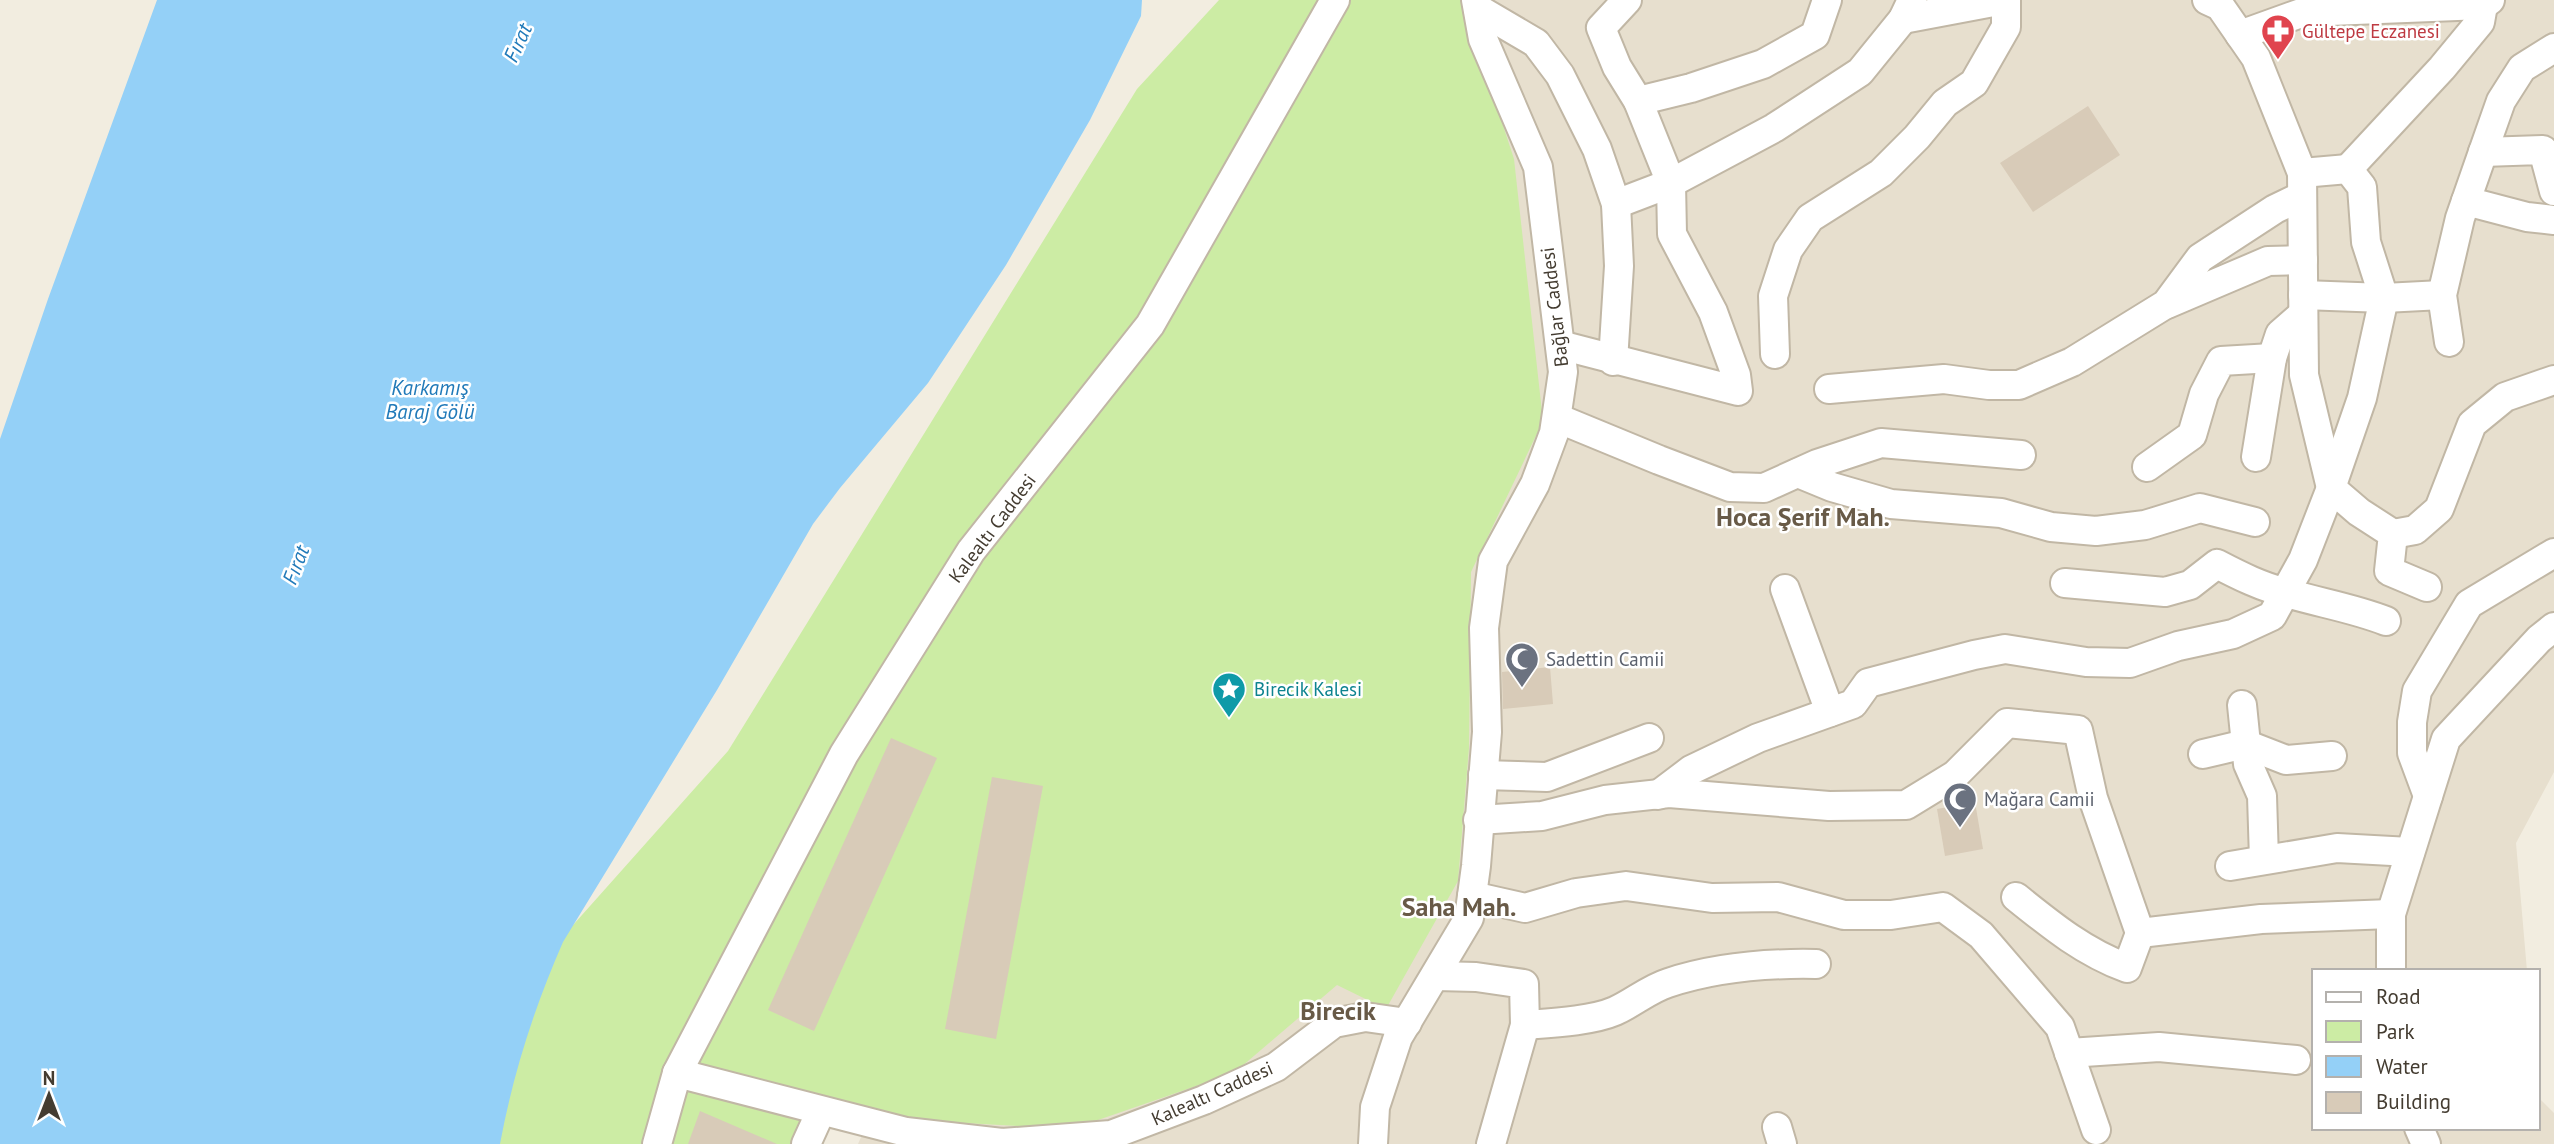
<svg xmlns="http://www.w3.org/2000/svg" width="2554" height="1144" font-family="'PT Sans',sans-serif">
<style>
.residential{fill:#e7dfce}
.green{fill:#cceca4}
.water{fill:#94d0f7}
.building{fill:#d8cbb8}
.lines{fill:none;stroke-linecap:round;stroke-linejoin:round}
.minor-casing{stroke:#c1b7a5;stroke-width:32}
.minor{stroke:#fff;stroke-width:28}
.labels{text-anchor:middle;stroke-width:5;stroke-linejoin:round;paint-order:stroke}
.health-label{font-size:19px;fill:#be3a42;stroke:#fff;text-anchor:start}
.street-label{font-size:19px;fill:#443c31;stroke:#fff}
.worship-label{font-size:19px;fill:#5b616d;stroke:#fff;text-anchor:start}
.culture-label{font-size:19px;fill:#0d838f;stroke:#fff;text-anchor:start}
.water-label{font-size:21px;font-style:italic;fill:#217ab9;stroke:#fff}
.district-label{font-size:26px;font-weight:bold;fill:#685a47;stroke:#fff}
</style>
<rect width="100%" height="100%" fill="#f2ede0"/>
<!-- residential -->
<path class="residential" d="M1463,0H2554V772L2516,843L2527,971H2314V1128H2538V1097L2554,1113V1144H858L872,1112L1446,36Z"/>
<!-- green -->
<path class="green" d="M1219,0H1462L1514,159L1543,421L1471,572L1469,748L1458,881L1386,1009L1337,985L1234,1073L1072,1129L803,1114L791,1144H427L509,997L728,751L1137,89Z"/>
<!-- water -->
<path class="water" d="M157,0H1142L1141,16L1090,120L1006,265L928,383L840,488L813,524L717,690L563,942C534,1008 513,1074 500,1144H0V439L48,299Z"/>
<!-- building -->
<g class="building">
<path d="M2088,106L2120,155L2033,212L2000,163Z"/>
<path d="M1550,667L1553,704L1503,709L1502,672Z"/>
<path d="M891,738L937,758L814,1031L768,1010Z"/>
<path d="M992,777L1043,786L996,1039L945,1029Z"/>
<path d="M1975,802L1983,849L1945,856L1937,809Z"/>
<path d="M700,1111L777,1144H688Z"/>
</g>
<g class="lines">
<!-- minor casing -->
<g class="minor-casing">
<g id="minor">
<path d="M2207,0L2220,6L2256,58L2302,173L2304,375L2331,488L2359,512L2393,534L2389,571L2427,587"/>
<path d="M1478,9L1536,43L1560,75L1597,149L1616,204L1619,266L1613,361"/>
<path d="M1903,19L2004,0"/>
<path d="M2240,35L2304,12L2483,5L2490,0"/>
<path d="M1638,101L1691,88L1763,64L1815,35L1827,0"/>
<path d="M2483,152L2543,150L2554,191"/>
<path d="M2348,169L2442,68L2480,22L2483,5"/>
<path d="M2466,201L2527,217L2554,220"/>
<path d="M1616,204L1671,183L1774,128L1860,72L1903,19L1912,0"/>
<path d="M2303,295L2384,298L2442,295"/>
<path d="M2167,304L2268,261L2303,260"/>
<path d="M2449,342L2442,295L2460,218L2483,152L2501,101L2522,68L2554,48"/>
<path d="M1560,345L1738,391L1736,375L1713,312L1672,234L1671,183L1638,101L1617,67L1601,28L1627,0"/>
<path d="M1775,354L1773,296L1788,250L1810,218L1881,173L1917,137L1945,103L1974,83L2006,27V0"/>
<path d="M1829,389L1944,379L1989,385H2019L2072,362L2166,304L2200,258L2275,209L2302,196"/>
<path d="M1557,418L1659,460L1730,487L1764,488L1817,464L1881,443L2021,455"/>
<path d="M2256,457L2272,358L2280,334L2303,314"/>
<path d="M2147,467L2192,435L2204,394L2221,361L2272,358"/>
<path d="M1798,473L1832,487L1891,504L2001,513L2051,527L2096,531L2145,525L2200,508L2255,522"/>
<path d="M2393,534L2415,530L2439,509L2472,424L2505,397L2554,380"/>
<path d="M2065,583L2165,592L2190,585L2217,564C2240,576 2262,587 2287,593C2320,603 2353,608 2386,621"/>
<path d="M1785,589L1830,712"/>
<path d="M2242,705L2248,764L2262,796L2264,859"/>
<path d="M2203,754L2245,744L2286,760L2332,756"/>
<path d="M1483,775L1547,777L1649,738"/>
<path d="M1658,795L1691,770L1758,738L1853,704L1868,683L1974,655L2005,649L2086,662L2130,663L2178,646L2233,634L2272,616L2303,560L2331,488L2362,398L2384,298L2366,242L2362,187L2348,169L2302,173"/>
<path d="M2428,796L2412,753V722L2417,691L2469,604L2554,553"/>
<path d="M1478,820L1542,816L1605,800L1669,793L1829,806L1906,805L1955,775L2007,723L2078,730L2093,798L2140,933L2261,919L2391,914"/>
<path d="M2230,866L2337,848L2410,852"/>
<path d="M1472,896L1525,908L1576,893L1626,886L1712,898L1778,897L1844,915H1891L1943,907L1981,935L2060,1027L2096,1130"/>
<path d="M2016,897C2052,926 2084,952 2127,968L2140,933"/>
<path d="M2391,971V914L2446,739L2539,639L2554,627"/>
<path d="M1436,976L1476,977L1524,984L1525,1025C1551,1023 1592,1021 1615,1011C1633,1003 1649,989 1668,983C1716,967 1765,963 1816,964"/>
<path d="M2069,1053L2159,1047L2296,1060"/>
<path d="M677,1073L906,1132L1002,1143L1111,1135L1204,1100L1276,1067L1334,1023L1365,1017L1407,1023"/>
<path d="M1777,1127L1782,1144"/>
<path d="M2419,1128L2426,1144"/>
<path d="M657,1144L677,1073L844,754L971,551L1150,325L1335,0"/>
<path d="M806,1144L821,1111"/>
<path d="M1373,1144L1375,1107L1398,1037L1469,918L1476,866L1487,732L1484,628L1493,561L1535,484L1554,433L1563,372L1538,167L1483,39L1476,0"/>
<path d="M1491,1144L1525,1025"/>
</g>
</g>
<!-- minor -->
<use href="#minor" class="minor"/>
</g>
<!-- icons -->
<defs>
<g id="pharmacy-pin" transform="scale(1.75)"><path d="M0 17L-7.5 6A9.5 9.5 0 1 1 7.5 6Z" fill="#e0444e" stroke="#fff"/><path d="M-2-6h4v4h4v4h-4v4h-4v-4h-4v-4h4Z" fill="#fff"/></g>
<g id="mosque-pin" transform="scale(1.75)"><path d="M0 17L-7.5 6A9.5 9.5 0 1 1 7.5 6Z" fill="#6b7280" stroke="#fff"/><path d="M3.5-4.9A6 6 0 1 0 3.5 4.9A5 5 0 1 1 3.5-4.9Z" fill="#fff"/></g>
<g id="sight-pin" transform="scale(1.75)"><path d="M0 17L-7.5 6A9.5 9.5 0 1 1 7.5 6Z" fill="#0f9aa8" stroke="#fff"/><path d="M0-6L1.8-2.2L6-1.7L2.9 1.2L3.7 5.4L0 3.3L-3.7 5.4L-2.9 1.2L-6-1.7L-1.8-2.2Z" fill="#fff"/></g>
</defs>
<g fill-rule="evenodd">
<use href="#pharmacy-pin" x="2278" y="31"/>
<use href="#mosque-pin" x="1522" y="659"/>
<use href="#sight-pin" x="1229" y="689"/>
<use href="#mosque-pin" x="1960" y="799"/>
</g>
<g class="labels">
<!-- health labels -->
<g class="health-label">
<text x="2302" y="38">Gültepe Eczanesi</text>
</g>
<!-- street labels -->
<g class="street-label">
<text transform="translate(1554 307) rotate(-97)" y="7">Bağlar Caddesi</text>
<text transform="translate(992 528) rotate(-53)" y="7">Kalealtı Caddesi</text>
<text transform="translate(1212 1093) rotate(-24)" y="7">Kalealtı Caddesi</text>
</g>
<!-- worship labels -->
<g class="worship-label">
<text x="1546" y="666">Sadettin Camii</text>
<text x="1984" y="806">Mağara Camii</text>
</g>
<!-- culture labels -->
<g class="culture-label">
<text x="1254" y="696">Birecik Kalesi</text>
</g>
<!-- water labels -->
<g class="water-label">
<text transform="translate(518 43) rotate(-66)" y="7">Fırat</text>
<text x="430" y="395">Karkamış<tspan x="430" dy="24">Baraj Gölü</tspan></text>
<text transform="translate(296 565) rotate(-69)" y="7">Fırat</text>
</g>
<!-- district labels -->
<g class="district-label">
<text x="1803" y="526">Hoca Şerif Mah.</text>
<text x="1459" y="916">Saha Mah.</text>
<text x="1338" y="1020">Birecik</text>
</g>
</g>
<!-- legend -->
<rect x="2312" y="969" width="228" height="161" fill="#ffffff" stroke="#b4b1ad" stroke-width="2"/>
<rect x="2326" y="992" width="35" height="10" fill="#ffffff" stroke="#b4b1ad" stroke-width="2"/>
<text x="2376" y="1004" font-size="21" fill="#443c31">Road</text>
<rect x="2326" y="1021" width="35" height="21" fill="#cceca4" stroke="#b4b1ad" stroke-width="2"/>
<text x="2376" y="1039" font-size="21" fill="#443c31">Park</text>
<rect x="2326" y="1056" width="35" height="21" fill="#94d0f7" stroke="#b4b1ad" stroke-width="2"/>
<text x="2376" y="1074" font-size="21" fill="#443c31">Water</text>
<rect x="2326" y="1092" width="35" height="21" fill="#d8cbb8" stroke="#b4b1ad" stroke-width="2"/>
<text x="2376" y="1109" font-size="21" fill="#443c31">Building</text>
<!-- north arrow -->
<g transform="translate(49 1095)" stroke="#ffffff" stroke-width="5" paint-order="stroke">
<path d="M0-5L12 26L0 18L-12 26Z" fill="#443c31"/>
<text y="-10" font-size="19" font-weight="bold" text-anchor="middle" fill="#443c31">N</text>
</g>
</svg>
